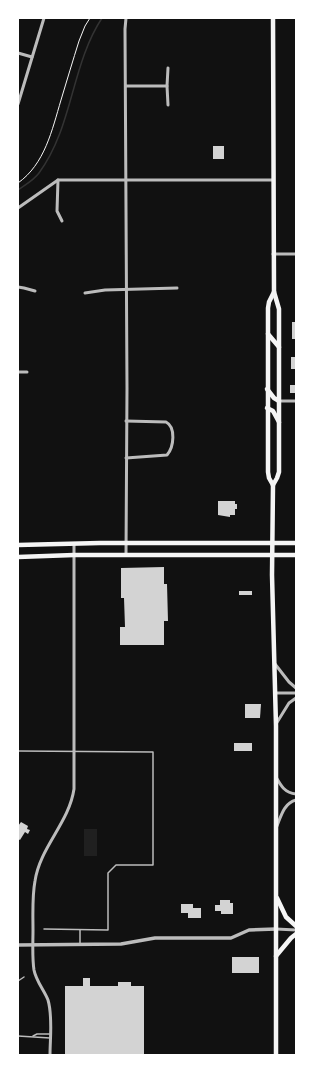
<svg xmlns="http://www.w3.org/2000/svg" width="314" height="1073" font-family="'Roboto Serif',serif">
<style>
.green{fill:#202020}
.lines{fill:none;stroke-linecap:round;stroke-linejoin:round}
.stream{stroke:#333;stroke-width:1.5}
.building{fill:#d3d3d3}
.path{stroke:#f5f5f5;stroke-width:1}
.service{stroke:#bcbcbc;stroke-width:1.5}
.minor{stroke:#bcbcbc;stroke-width:3}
.tertiary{stroke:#bcbcbc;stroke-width:3.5}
.primary{stroke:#f5f5f5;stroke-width:4.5}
</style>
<rect width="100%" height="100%" fill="#111"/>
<!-- green -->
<rect class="green" x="84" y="829" width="13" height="27"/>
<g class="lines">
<!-- stream -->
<path class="stream" d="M18,190C25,185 34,180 39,173C73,127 71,65 102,18"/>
</g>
<!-- building -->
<g class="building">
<rect x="213" y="146" width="11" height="13"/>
<rect x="292" y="322" width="4" height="17"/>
<rect x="291" y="357" width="5" height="12"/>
<rect x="290" y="385" width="6" height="8"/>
<path d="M218,501H235V504H237V509H235V515H230V517L218,515Z"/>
<path d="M164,567V584H167L168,621H164V645H120V627H125L124,598H121V568Z"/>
<rect x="239" y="591" width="13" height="4"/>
<path d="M245,704H261L260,718H245Z"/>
<rect x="234" y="743" width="18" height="8"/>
<path d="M21,822L28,826L27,829L30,830L28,834L25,832L20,840L18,839V826Z"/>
<path d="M220,900H230V903H233V914H221V911H215V905H220Z"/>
<path d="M181,904H193V908H201V918H188V913H181Z"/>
<rect x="232" y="957" width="27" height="16"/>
<path d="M83,978H90V986H118V982H131V986H144V1055H65V986H83Z"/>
</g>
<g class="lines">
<!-- path -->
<path class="path" d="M18,183C45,164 52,130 61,100C67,80 73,60 79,41L85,26L90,18"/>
<!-- service -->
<g class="service">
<path d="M18,751L153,752V865H116L108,873V930L44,929"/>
<path d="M80,943V930"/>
<path d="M18,981L24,977"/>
<path d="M18,1036L50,1038"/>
<path d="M33,1036L37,1034H50"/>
</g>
<!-- minor -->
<g class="minor">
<path d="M18,53L32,57"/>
<path d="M168,68L167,86L168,105"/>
<path d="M126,86H167"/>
<path d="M18,104L44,18"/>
<path d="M58,180L57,211L62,221"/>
<path d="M18,208L58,180H273"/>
<path d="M273,254H296"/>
<path d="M18,287L24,288L35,291"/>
<path d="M85,293L105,290L177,288"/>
<path d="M18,372H27"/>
<path d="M279,401H296"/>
<path d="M126,458L167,455C174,447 176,427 166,422L126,421"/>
<path d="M126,555L127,388L125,29L126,18"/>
<path d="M275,664L289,682L296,688"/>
<path d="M275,693H296"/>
<path d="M276,724L289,703L296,698"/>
<path d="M276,777C281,786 285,793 296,794"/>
<path d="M277,826C281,816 284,803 296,800"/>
<path d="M276,929L296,930"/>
<path d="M50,1055C50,1038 53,1017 48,1000C44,990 36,981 34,970C32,957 33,943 33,930C33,914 32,897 35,881C40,847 69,823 74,789V544"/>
</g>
<!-- tertiary -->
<path class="tertiary" d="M18,945L121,944L155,938H231L249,930L276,929"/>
<!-- primary -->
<g class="primary">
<path d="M274,292L269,302L268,308V472L269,478L273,485L272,575L276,726V1055"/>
<path d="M268,334L279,347"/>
<path d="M267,389L274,398L279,401"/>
<path d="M267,408L273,411L279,422"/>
<path d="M273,485L277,478L279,472V309L274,292L273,18"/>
<path d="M18,545L100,543H296"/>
<path d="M18,557L74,555H296"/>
<path d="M277,898L286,917L296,926"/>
<path d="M276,956L291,938L296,934"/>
</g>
</g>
<!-- border -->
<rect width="314" height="1073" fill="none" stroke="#ffffff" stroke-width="38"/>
</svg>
